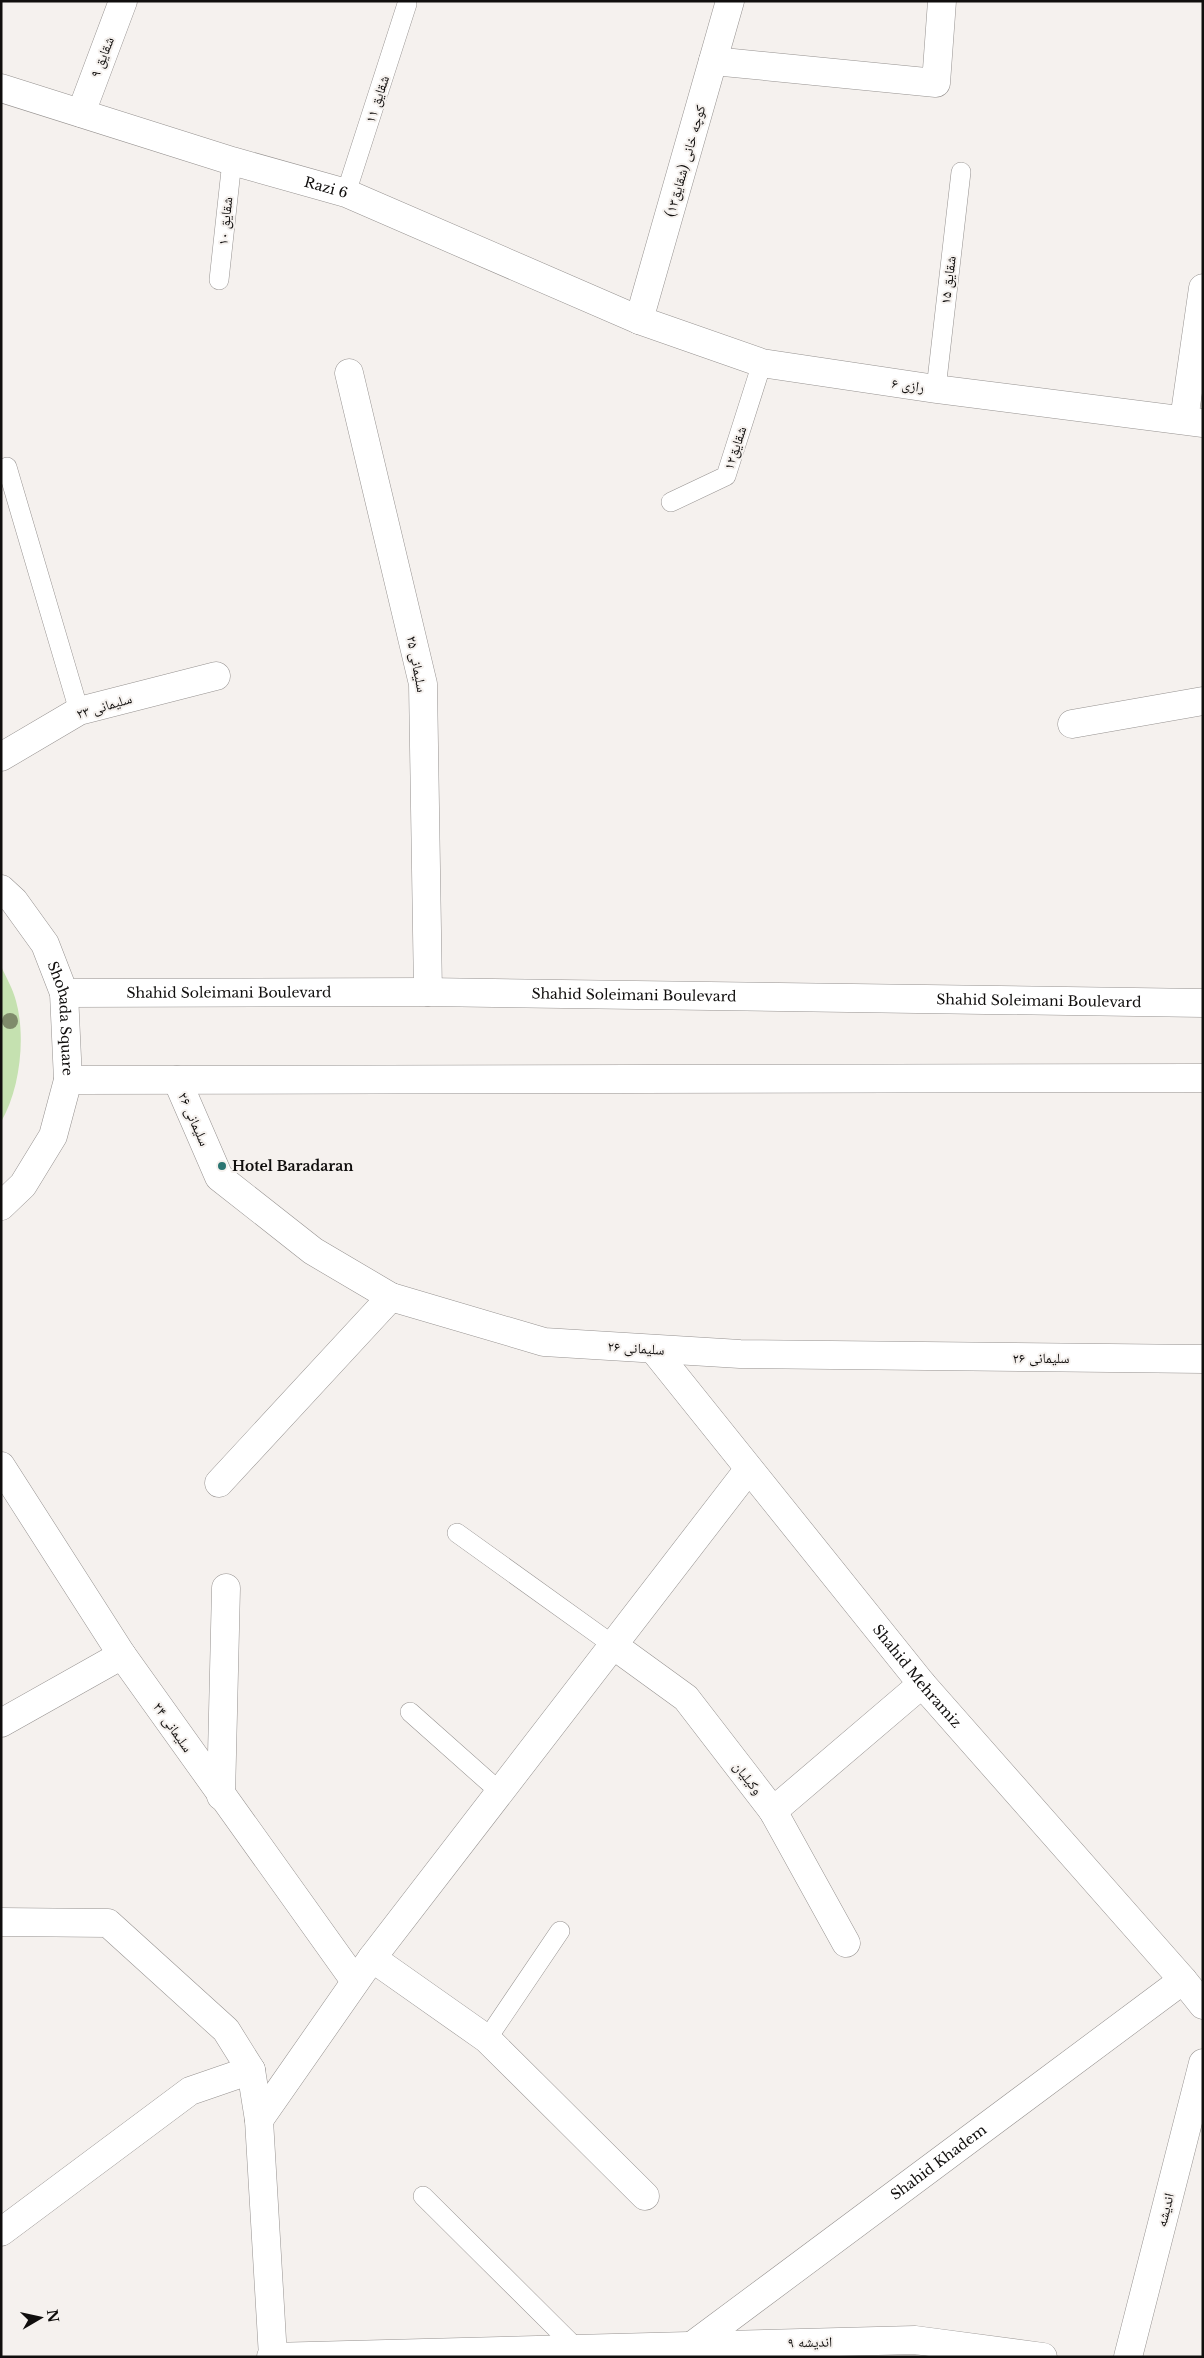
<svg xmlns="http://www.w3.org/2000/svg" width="1204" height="2358" font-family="'Libre Baskerville','Noto Naskh Arabic',serif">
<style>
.green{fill:#c5e1b0}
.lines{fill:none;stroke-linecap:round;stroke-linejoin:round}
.service-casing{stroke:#969290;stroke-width:20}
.minor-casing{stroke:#969290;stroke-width:29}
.secondary-casing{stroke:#969290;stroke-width:29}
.service{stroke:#fff;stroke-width:19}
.minor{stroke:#fff;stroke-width:28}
.secondary{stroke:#fff;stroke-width:28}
.tree{fill:#7f8b6b}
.poi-dot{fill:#2b7572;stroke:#f5f1ee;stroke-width:2}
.labels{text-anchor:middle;stroke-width:4;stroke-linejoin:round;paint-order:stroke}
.street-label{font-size:14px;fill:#100e0d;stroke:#f5f1ee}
.poi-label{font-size:14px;font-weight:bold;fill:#100e0d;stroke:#f5f1ee;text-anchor:start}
</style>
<rect width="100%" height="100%" fill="#f5f1ee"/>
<!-- green -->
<path class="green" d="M1,966C6,977 13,989 16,1001C26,1037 20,1090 1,1122Z"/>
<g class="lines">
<!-- service casing -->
<g class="service-casing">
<g id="service">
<path d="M346,193L407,4"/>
<path d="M219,280L232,161"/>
<path d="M936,389L961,172"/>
<path d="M7,467L79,711"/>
<path d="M671,502L726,476L762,363"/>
<path d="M457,1533L613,1645"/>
<path d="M410,1712L500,1792"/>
<path d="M487,2039L560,1931"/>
<path d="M423,2196L576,2348"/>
</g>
</g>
<!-- minor casing -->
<g class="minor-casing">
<g id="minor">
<path d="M713,61L936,83L942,1"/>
<path id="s1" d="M1,88L232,161L346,193L639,320L762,363L936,389L1203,423"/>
<path d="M81,113L123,1"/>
<path d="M639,320L730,1"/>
<path d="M349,373L423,684L428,992"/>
<path d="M1184,420L1203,288"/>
<path d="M1072,724L1203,701"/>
<path d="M1,757L79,711L216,676"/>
<path d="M177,1080L219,1177L313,1251L391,1297L544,1342L740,1354L1203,1359"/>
<path id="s2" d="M654,1350L922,1684L1183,1980L1203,2005"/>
<path d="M1,1466L122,1655L355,1981"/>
<path d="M219,1483L391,1297"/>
<path d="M613,1645L686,1698L773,1811L846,1943"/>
<path d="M1,1723L122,1655"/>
<path d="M221,1796L226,1588"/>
<path d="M773,1811L922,1684"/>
<path d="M1,1922L108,1923L226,2030L251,2070L259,2120L273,2357"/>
<path d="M372,1958L487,2039L645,2196"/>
<path d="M259,2120L372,1958L748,1470"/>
<path d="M1,2232L190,2091L251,2070"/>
<path id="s3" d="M693,2345L1183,1980"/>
<path d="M271,2357L915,2340L1043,2357"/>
<path d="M1128,2357L1203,2063"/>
</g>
</g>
<!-- secondary casing -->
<g class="secondary-casing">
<g id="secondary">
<path id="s4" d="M1,889L14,901L45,944L64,993L68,1080L53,1136L23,1185L1,1206"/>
<path id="s5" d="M64,993L428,992L1203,1003"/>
<path d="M68,1080L1203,1078"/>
</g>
</g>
<!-- service -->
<use href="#service" class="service"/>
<!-- minor -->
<use href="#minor" class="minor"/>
<!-- secondary -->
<use href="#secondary" class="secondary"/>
</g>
<!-- trees -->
<circle class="tree" cx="10" cy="1021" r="8"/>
<!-- markers -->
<circle class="poi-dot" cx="222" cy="1166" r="5"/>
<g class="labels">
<!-- street labels -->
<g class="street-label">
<text transform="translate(102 57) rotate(-69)" y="5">شقایق ۹</text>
<text transform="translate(377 99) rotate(-72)" y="5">شقایق ۱۱</text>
<text transform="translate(685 161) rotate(-74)" y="5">کوچه خانی (شقایق۱۳)</text>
<text dy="5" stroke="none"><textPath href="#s1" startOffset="340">Razi 6</textPath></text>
<text transform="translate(225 221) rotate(-84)" y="5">شقایق ۱۰</text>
<text transform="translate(948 280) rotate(-83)" y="5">شقایق ۱۵</text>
<text transform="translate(908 385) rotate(8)" y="5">رازی ۶</text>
<text transform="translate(735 448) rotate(-72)" y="5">شقایق۱۲</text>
<text transform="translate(417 664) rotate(79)" y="5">سلیمانی ۲۵</text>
<text transform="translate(104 706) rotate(-17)" y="5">سلیمانی ۲۳</text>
<text dy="5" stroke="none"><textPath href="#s5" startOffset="165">Shahid Soleimani Boulevard</textPath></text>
<text dy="5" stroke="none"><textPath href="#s5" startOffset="570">Shahid Soleimani Boulevard</textPath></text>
<text dy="5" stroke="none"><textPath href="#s5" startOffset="975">Shahid Soleimani Boulevard</textPath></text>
<text dy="5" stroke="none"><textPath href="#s4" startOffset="148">Shohada Square</textPath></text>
<text transform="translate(194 1119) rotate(66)" y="5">سلیمانی ۲۶</text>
<text transform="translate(636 1348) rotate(4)" y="5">سلیمانی ۲۶</text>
<text x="1041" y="1363">سلیمانی ۲۶</text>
<text dy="5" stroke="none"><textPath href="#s2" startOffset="419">Shahid Mehramiz</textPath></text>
<text transform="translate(173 1727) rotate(55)" y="5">سلیمانی ۲۴</text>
<text transform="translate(748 1778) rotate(52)" y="5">وکیلیان</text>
<text dy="5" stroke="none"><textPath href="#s3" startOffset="306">Shahid Khadem</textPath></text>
<text transform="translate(1165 2210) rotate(-76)" y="5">اندیشه</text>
<text transform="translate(810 2342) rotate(-1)" y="5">اندیشه ۹</text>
</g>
<!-- poi labels -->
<g class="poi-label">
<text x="232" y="1171">Hotel Baradaran</text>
</g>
</g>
<!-- border -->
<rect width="1204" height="2358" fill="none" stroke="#100e0d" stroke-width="5"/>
<!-- north arrow -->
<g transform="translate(40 2318) rotate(81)" stroke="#f5f1ee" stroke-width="4" paint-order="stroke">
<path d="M0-4L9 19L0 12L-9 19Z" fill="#100e0d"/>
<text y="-8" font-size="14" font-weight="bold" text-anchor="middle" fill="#100e0d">N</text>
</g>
</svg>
